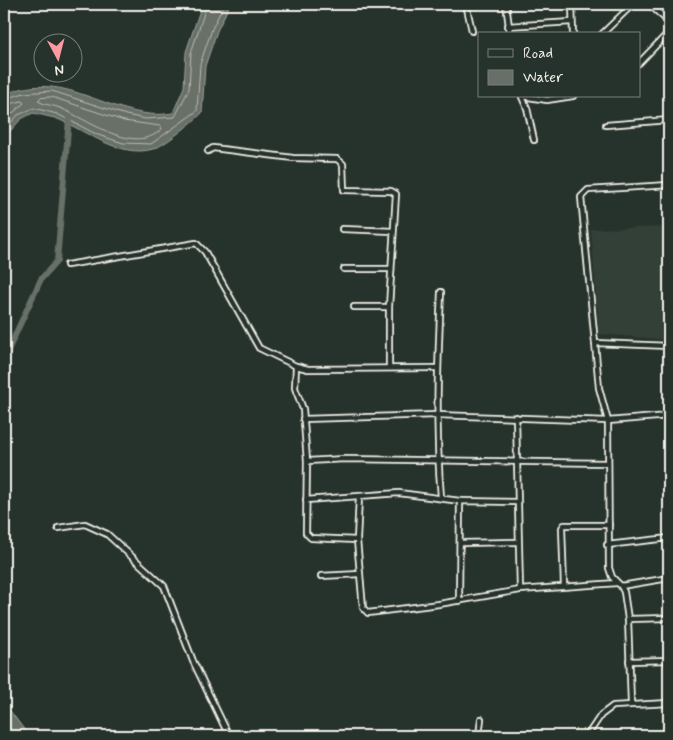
<svg xmlns="http://www.w3.org/2000/svg" width="673" height="740" font-family="Mynerve,sans-serif">
<style>
.built{fill:#333f39}
.water{fill:#676f68;stroke:#9fa39b}
.lines{fill:none;stroke-linecap:round;stroke-linejoin:round}
.shore{stroke:#bcbdb5;stroke-width:1}
.canal{stroke:#676f68;stroke-width:6}
.street-casing{stroke:#f4f1e8;stroke-width:8}
.street{stroke:#26332d;stroke-width:4.5}
</style>
<rect width="100%" height="100%" fill="#26332d"/>
<filter id="ink" filterUnits="userSpaceOnUse"><feTurbulence type="fractalNoise" baseFrequency=".02" numOctaves="2"/><feDisplacementMap in="SourceGraphic" scale="10" xChannelSelector="R" yChannelSelector="G"/><feConvolveMatrix kernelMatrix="1 2 1 2 8 2 1 2 1" color-interpolation-filters="sRGB"/></filter>
<g filter="url(#ink)">
<!-- built -->
<path class="built" d="M669,227V340L599,334L591,229Z"/>
<!-- water -->
<g class="water">
<path d="M202,4H230L217,31L205,66L202,113C193,122 164,146 153,149C120,159 84,129 55,118C48,116 40,115 33,113L21,119L4,138V95C66,65 114,124 173,113L184,87L186,52Z"/>
<path d="M4,703L29,736H4Z"/>
</g>
<g class="lines">
<!-- shore -->
<g class="shore">
<path d="M52,97L124,121L160,126L162,129C134,156 89,120 60,108C53,105 44,105 38,101L40,98Z"/>
<path d="M4,99L24,93L52,91L126,115L146,119L175,117L189,89L191,53L207,4"/>
<path d="M4,105L22,101L24,103L4,121"/>
<path d="M4,130L18,115L34,108L57,114L98,135L123,143L151,144L197,111L200,64L212,29L224,4"/>
</g>
<!-- canal -->
<path class="canal" d="M4,359L41,279L57,261L69,118"/>
<!-- street casing -->
<g class="street-casing">
<g id="street">
<path d="M466,4L472,31"/>
<path d="M506,4L510,34"/>
<path d="M572,4L573,34"/>
<path d="M649,4L669,22"/>
<path d="M508,26L572,22"/>
<path d="M602,34L633,4"/>
<path d="M639,63L669,32"/>
<path d="M522,96L547,100L573,96"/>
<path d="M522,97L527,108L534,140"/>
<path d="M606,125L669,120"/>
<path d="M208,151L213,148L293,158L337,159L343,164L344,190L391,191L396,194L389,307V368"/>
<path d="M669,185L588,190L581,197L595,343L669,346"/>
<path d="M342,229L393,231"/>
<path d="M67,265L196,243L205,252L259,348L296,366L308,369L437,368"/>
<path d="M344,269H391"/>
<path d="M354,307H389"/>
<path d="M595,343L599,388L608,421L609,568L612,577L621,586L624,592L628,619L669,618"/>
<path d="M296,366L295,388L303,409L307,461"/>
<path d="M516,417L520,590"/>
<path d="M303,419L437,415L608,421L669,416"/>
<path d="M608,463L345,459L307,461L306,533L311,538L357,540L363,608L368,613L439,604L520,590L617,583"/>
<path d="M667,481H669"/>
<path d="M441,497C435,429 438,361 441,292"/>
<path d="M306,500L399,493L460,501"/>
<path d="M58,528L85,524L107,534L164,586L193,661L229,736"/>
<path d="M357,540L359,497"/>
<path d="M460,543L518,542"/>
<path d="M607,545L669,538"/>
<path d="M321,576L360,574"/>
<path d="M564,586L562,528L564,525H609"/>
<path d="M621,586L669,578"/>
<path d="M459,601L460,501L517,502"/>
<path d="M628,619L631,703"/>
<path d="M629,661L669,660"/>
<path d="M479,736L481,719"/>
<path d="M587,736L601,715L613,706L669,703"/>
</g>
</g>
<!-- street -->
<use href="#street" class="street"/>
</g>
</g>
<!-- margin -->
<rect width="673" height="740" fill="none" stroke="#26332d" stroke-width="20"/>
<rect x="10" y="10" width="653" height="720" fill="none" stroke="#f4f1e8" stroke-width="2" filter="url(#ink)"/>
<!-- legend -->
<rect x="478" y="32" width="162" height="65" fill="#26332d" stroke="#787f78"/>
<rect x="488" y="49" width="25" height="8" fill="#26332d" stroke="#787f78"/>
<text x="523" y="58" font-size="15" fill="#f4f1e8">Road</text>
<rect x="488" y="70" width="25" height="15" fill="#676f68" stroke="#787f78"/>
<text x="523" y="82" font-size="15" fill="#f4f1e8">Water</text>
<!-- north arrow -->
<g transform="translate(58 58) rotate(173)"><circle r="24" fill="#26332d" stroke="#787f78"/>
<path d="M0-4L9 19L0 12L-9 19Z" fill="#ff9aa2"/>
<text y="-8" font-size="14" font-weight="bold" text-anchor="middle" fill="#f4f1e8">N</text>
</g>
</svg>
